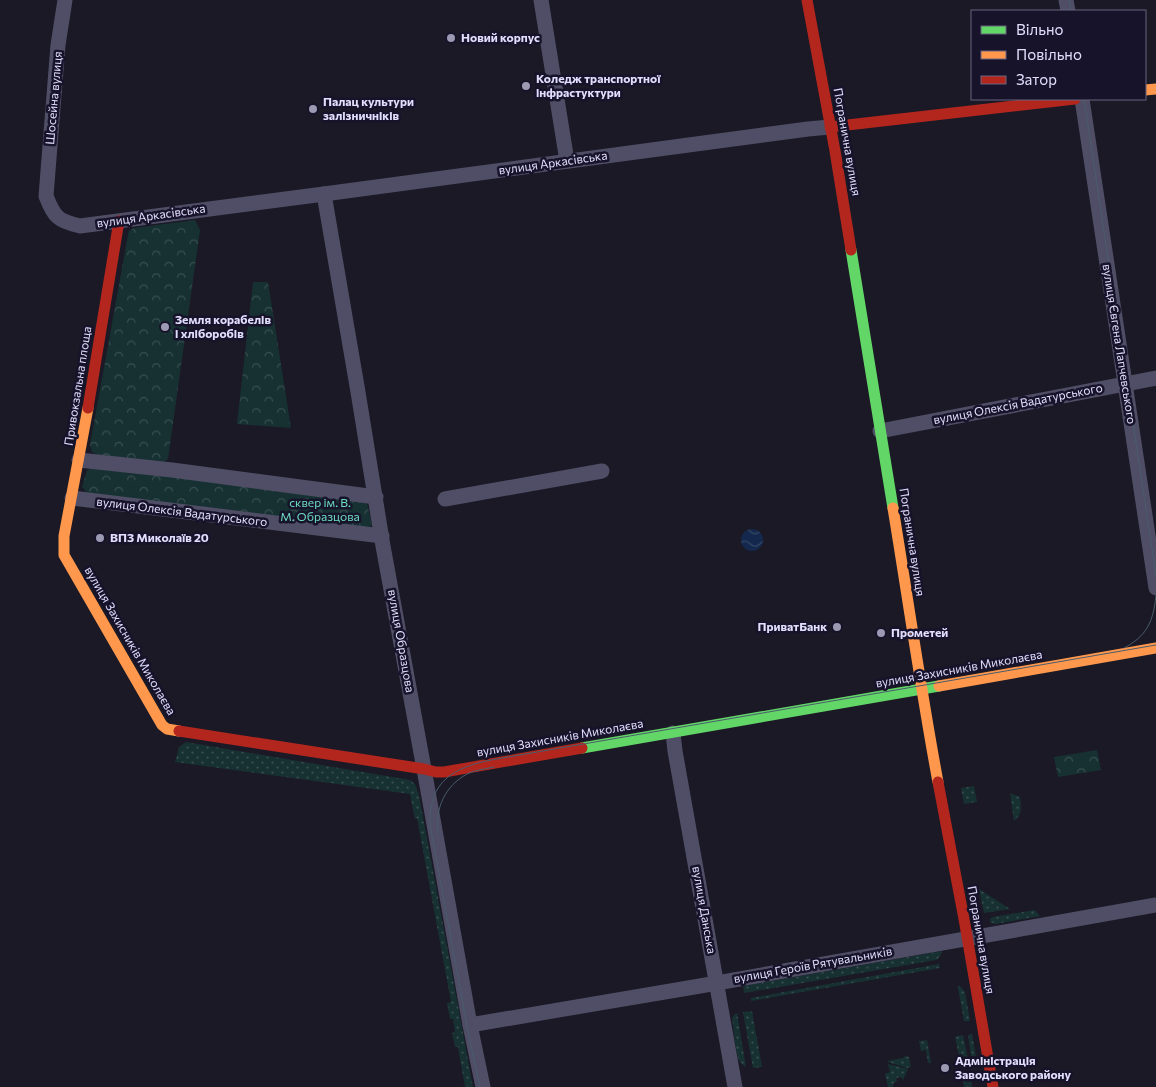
<svg xmlns="http://www.w3.org/2000/svg" width="1156" height="1087" font-family="Commissioner,sans-serif">
<style>
.grass{fill:url(#grass-dots)}
.park{fill:url(#park-crowns)}
.water{fill:url(#water-waves)}
.lines{fill:none;stroke-linecap:round;stroke-linejoin:round}
.street{stroke:#4f4e66;stroke-width:15}
.fast{stroke:#63d668;stroke-width:11}
.slow{stroke:#ff974d;stroke-width:11}
.jam{stroke:#b3261e;stroke-width:11}
.tram{stroke:#495d6c;stroke-width:1}
.poi-dot{fill:#9c99b2;stroke:#17132b;stroke-width:2}
.labels{text-anchor:middle;stroke-width:5;stroke-linejoin:round;paint-order:stroke}
.poi-label{font-size:12px;font-weight:bold;fill:#e2defe;stroke:#17132b;text-anchor:start}
.street-label{font-size:12px;fill:#e2defe;stroke:#17132b}
.park-label{font-size:12px;fill:#6cdcbf;stroke:#17132b}
</style>
<defs>
<pattern id="grass-dots" width="8" height="8" patternUnits="userSpaceOnUse" patternTransform="scale(1.25)"><rect width="8" height="8" fill="#173132"/><path d="M2 2h.1M6 6h.1" fill="none" stroke="#384e51" stroke-width="1.8" stroke-linecap="round"/></pattern>
<pattern id="park-crowns" width="20" height="18" patternUnits="userSpaceOnUse" patternTransform="scale(1.25)"><rect width="20" height="18" fill="#173132"/><path d="M2 6a3 3 0 1 1 6 0M12 15a3 3 0 1 1 6 0" fill="none" stroke="#384e51"/></pattern>
<pattern id="water-waves" width="16" height="10" patternUnits="userSpaceOnUse" patternTransform="scale(1.25)"><rect width="16" height="10" fill="#13284c"/><path d="M0 5q4-4 8 0t8 0" fill="none" stroke="#354767"/></pattern>
</defs>
<rect width="100%" height="100%" fill="#1a1925"/>
<!-- grass -->
<g class="grass">
<path d="M186,742L410,780L415,784L419,795L473,1087H465L458,1047H455L452,1033L455,1032L453,1019H450L447,1003L451,1002L417,818L415,819L410,794L175,762L179,747Z"/>
<path d="M974,786L977,802L964,804L961,788Z"/>
<path d="M1010,793L1020,797C1021,807 1023,814 1014,821Z"/>
<path d="M979,889L1010,909L984,913Z"/>
<path d="M1035,910L1040,916L995,924L990,922V919L993,917Z"/>
<path d="M942,951C941,955 940,958 936,960L744,993L743,986Z"/>
<path d="M939,964L940,968L751,1001V998Z"/>
<path d="M959,985L965,992L970,1021H964L958,988Z"/>
<path d="M752,1011L762,1067L753,1068L743,1012Z"/>
<path d="M737,1013L746,1067C743,1065 740,1063 738,1058C735,1048 734,1030 732,1018L735,1014Z"/>
<path d="M972,1034L976,1056H971L968,1035Z"/>
<path d="M963,1035L968,1059L960,1060L955,1037Z"/>
<path d="M927,1040L931,1063H928L926,1050L921,1051L919,1041Z"/>
<path d="M905,1056L909,1057L911,1067L907,1068L888,1062L887,1061L903,1058Z"/>
<path d="M888,1064L908,1069L903,1080L901,1077L896,1078L897,1081L893,1084V1087H888L885,1074L890,1072Z"/>
<path d="M970,1071L972,1087H964L962,1072Z"/>
</g>
<!-- park -->
<g class="park">
<path d="M195,220L200,230L168,459L163,463L100,456L92,452L90,445L128,235L129,231L134,228Z"/>
<path d="M253,282H268L291,428L237,424Z"/>
<path d="M97,467L367,503L372,525L369,528L89,495L82,487L87,470Z"/>
<path d="M1097,750L1101,770L1058,777L1054,757Z"/>
</g>
<!-- water -->
<circle class="water" cx="752" cy="540" r="11"/>
<g class="lines">
<!-- street -->
<g class="street">
<path d="M65,0L58,45L46,196C54,217 58,221 80,226L324,194L808,129L830,127"/>
<path d="M541,0L567,161"/>
<path d="M1066,0L1068,11"/>
<path d="M1082,99L1156,588"/>
<path d="M324,194L358,392L383,546L424,769L470,1025L483,1087"/>
<path d="M880,431L1156,378"/>
<path d="M79,460L172,470L376,497"/>
<path d="M72,498L382,536"/>
<path d="M445,499L602,471"/>
<path d="M673,733L675,751L735,1087"/>
<path d="M470,1025L700,986L1156,905"/>
</g>
<!-- fast -->
<g class="fast">
<path d="M851,250L893,508"/>
<path d="M582,748L939,686"/>
</g>
<!-- slow -->
<g class="slow">
<path d="M1145,90L1156,89"/>
<path d="M88,408L64,536V555L162,725L167,729L179,731"/>
<path d="M893,508C908,599 921,691 938,782"/>
<path d="M939,686L1156,648"/>
</g>
<!-- jam -->
<g class="jam">
<path d="M807,0L835,151L851,250"/>
<path d="M830,127L1075,99"/>
<path d="M88,408L119,221"/>
<path d="M179,731L424,769L436,772H444L582,748"/>
<path d="M938,782L964,919L993,1087"/>
</g>
<!-- tram -->
<g class="tram">
<path d="M1069,0L1071,11"/>
<path d="M1084,99L1156,575"/>
<path d="M1124,648C1147,636 1153,622 1156,596"/>
<path d="M438,832C435,808 445,786 467,774C475,770 485,769 494,767"/>
<path d="M480,1087L468,1032L430,824C429,781 453,768 491,760L1156,645"/>
</g>
</g>
<!-- markers -->
<g class="poi-dot">
<circle cx="451" cy="38" r="5"/>
<circle cx="526" cy="86" r="5"/>
<circle cx="313" cy="109" r="5"/>
<circle cx="165" cy="327" r="5"/>
<circle cx="100" cy="538" r="5"/>
<circle cx="837" cy="627" r="5"/>
<circle cx="881" cy="633" r="5"/>
<circle cx="945" cy="1068" r="5"/>
</g>
<g class="labels">
<!-- poi labels -->
<g class="poi-label">
<text x="461" y="42">Новий корпус</text>
<text x="536" y="83">Коледж транспортної<tspan x="536" dy="14">інфрастуктури</tspan></text>
<text x="323" y="106">Палац культури<tspan x="323" dy="14">залізничніків</tspan></text>
<text x="175" y="324">Земля корабелів<tspan x="175" dy="14">і хліборобів</tspan></text>
<text x="110" y="542">ВПЗ Миколаїв 20</text>
<text x="827" y="631" text-anchor="end">ПриватБанк</text>
<text x="891" y="637">Прометей</text>
<text x="955" y="1065">Адміністрація<tspan x="955" dy="14">Заводського району</tspan></text>
</g>
<!-- street labels -->
<g class="street-label">
<text transform="translate(54 98) rotate(-85)" y="4">Шосейна вулиця</text>
<text transform="translate(847 142) rotate(80)" y="4">Погранична вулиця</text>
<text transform="translate(553 163) rotate(-8)" y="4">вулиця Аркасівська</text>
<text transform="translate(151 216) rotate(-8)" y="4">вулиця Аркасівська</text>
<text transform="translate(1119 344) rotate(81)" y="4">вулиця Євгена Лапчевського</text>
<text transform="translate(78 386) rotate(-81)" y="4">Привокзальна площа</text>
<text transform="translate(1018 404) rotate(-11)" y="4">вулиця Олексія Вадатурського</text>
<text transform="translate(182 512) rotate(7)" y="4">вулиця Олексія Вадатурського</text>
<text transform="translate(912 542) rotate(81)" y="4">Погранична вулиця</text>
<text transform="translate(130 641) rotate(60)" y="4">вулиця Захисників Миколаєва</text>
<text transform="translate(401 641) rotate(80)" y="4">вулиця Образцова</text>
<text transform="translate(959 669) rotate(-10)" y="4">вулиця Захисників Миколаєва</text>
<text transform="translate(560 738) rotate(-10)" y="4">вулиця Захисників Миколаєва</text>
<text transform="translate(704 910) rotate(80)" y="4">вулиця Данська</text>
<text transform="translate(981 940) rotate(80)" y="4">Погранична вулиця</text>
<text transform="translate(813 965) rotate(-10)" y="4">вулиця Героїв Рятувальників</text>
</g>
<!-- park labels -->
<g class="park-label">
<text x="320" y="507">сквер ім. В.<tspan x="320" dy="14">М. Образцова</tspan></text>
</g>
</g>
<!-- legend -->
<rect x="971" y="10" width="175" height="90" fill="#17132b" stroke="#68647f"/>
<rect x="981" y="26" width="25" height="8" fill="#63d668" stroke="#68647f"/>
<text x="1016" y="35" font-size="15" fill="#e2defe">Вільно</text>
<rect x="981" y="51" width="25" height="8" fill="#ff974d" stroke="#68647f"/>
<text x="1016" y="60" font-size="15" fill="#e2defe">Повільно</text>
<rect x="981" y="76" width="25" height="8" fill="#b3261e" stroke="#68647f"/>
<text x="1016" y="85" font-size="15" fill="#e2defe">Затор</text>
</svg>
